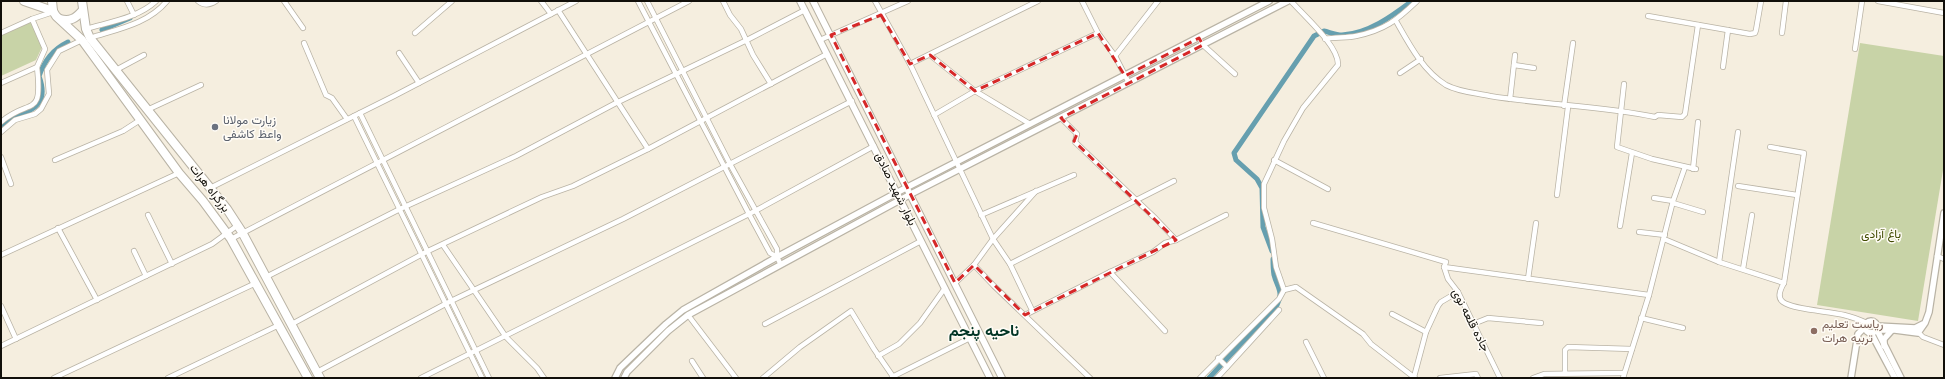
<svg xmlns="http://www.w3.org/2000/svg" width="1945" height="379" font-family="Arial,Vazirmatn,sans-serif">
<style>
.green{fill:#c8d3a7}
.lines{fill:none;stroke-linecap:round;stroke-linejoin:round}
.canal{stroke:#669faf;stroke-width:5}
.minor-casing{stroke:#b9b3a5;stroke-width:6}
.tertiary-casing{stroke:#b9b3a5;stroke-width:8}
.secondary-casing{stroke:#b9b3a5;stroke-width:8}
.trunk-casing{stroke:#b9b3a5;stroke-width:10}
.minor{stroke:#fff;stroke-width:4.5}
.tertiary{stroke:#fff;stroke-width:5.5}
.secondary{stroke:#fff;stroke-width:6}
.trunk{stroke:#fff;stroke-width:8}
.marked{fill:none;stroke:#d62828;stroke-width:3;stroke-dasharray:8 5;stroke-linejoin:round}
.worship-dot{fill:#6b7280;stroke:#fffcf6;stroke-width:1.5}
.education-dot{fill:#8d6e63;stroke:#fffcf6;stroke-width:1.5}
.labels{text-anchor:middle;stroke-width:3;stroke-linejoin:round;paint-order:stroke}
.worship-label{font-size:12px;fill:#5b616d;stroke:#fffcf6;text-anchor:start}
.street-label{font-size:12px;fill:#110f0a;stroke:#fffcf6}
.park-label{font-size:12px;fill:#404b00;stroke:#fffcf6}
.education-label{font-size:12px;fill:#785e54;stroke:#fffcf6;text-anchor:start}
.district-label{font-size:16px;font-weight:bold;fill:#033626;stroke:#fffcf6}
</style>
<rect width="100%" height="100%" fill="#f5eedf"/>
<!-- green -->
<g class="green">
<path d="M31,22L42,47L36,60L1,76V35Z"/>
<path d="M1860,43L1944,56V164L1918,321L1817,305Z"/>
</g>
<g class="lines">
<!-- canal -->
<g class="canal">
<path d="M102,30L130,18"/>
<path d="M1,125C23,110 52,112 39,76C45,60 52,50 68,42"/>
<path d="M1272,251L1263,227L1262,188L1257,179L1236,160L1234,153L1314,36L1324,31C1329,32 1336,35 1342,35C1368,34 1392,16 1412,1"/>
<path d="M1209,378L1277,305C1284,292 1277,287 1274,275C1273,269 1273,264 1273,259"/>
</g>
<!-- minor casing -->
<g class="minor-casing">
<g id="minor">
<path d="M127,1L134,15"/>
<path d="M198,1C204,6 210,5 216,1"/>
<path d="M284,1L303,28"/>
<path d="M541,1L551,14"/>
<path d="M638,1L749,214L770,253L777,257"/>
<path d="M647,1L730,164L777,249V257L780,263"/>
<path d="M723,1L730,15L741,29L753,55L771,84"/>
<path d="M875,1L910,64L993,239L1010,264L1032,310"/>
<path d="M1082,1L1098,33L1115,56L1129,83"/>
<path d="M1878,1L1944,13"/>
<path d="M558,10L648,149"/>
<path d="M1648,16L1750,34L1755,33L1756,30L1761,1"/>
<path d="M1396,21C1409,44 1423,71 1446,85C1459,92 1476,93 1490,96C1545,105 1601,106 1655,117L1658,115L1682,117L1685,114L1698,25"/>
<path d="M86,29C109,22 138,18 156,1"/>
<path d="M1,33L32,19L53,12"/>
<path d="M415,33L452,1"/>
<path d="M1782,33L1786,1"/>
<path d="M90,38C118,29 148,24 167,1"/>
<path d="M1199,38L1203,45L1235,74"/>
<path d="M1325,39C1335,37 1346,38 1356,36C1385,30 1397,20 1417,1"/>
<path d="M820,40L908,1"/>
<path d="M304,43L326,95L332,98L347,119"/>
<path d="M1855,49L1862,1"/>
<path d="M399,53L419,83"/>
<path d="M930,55L975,91L1030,124"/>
<path d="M1115,56L1158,1"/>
<path d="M910,64L1038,1"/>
<path d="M1514,65L1534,68"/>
<path d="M1723,67L1728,30"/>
<path d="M116,70L144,55"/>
<path d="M1400,73L1421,59"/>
<path d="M1,83L37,67L45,49L32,19"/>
<path d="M1624,84L1617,147L1652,159L1696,169"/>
<path d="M1510,99L1515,55"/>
<path d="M1564,106L1573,43"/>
<path d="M147,110L201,85"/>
<path d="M360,113L489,378"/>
<path d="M934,115L975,91L1098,33"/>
<path d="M354,116L482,378"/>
<path d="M1061,118L1077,134L1075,142L1156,219L1176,240"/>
<path d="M1,122C30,97 43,120 37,67"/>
<path d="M1,132L15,120L35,114L41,109L49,94L47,70L59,51L82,40"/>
<path d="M1770,147L1804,153L1784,283"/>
<path d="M1,157L11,184"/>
<path d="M55,160L123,131L140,120"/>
<path d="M1274,160L1328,189"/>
<path d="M1693,169L1698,122"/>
<path d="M1738,186L1797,195"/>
<path d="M210,188L394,96L576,1"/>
<path d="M1557,195L1568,107"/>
<path d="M1654,198L1673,201"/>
<path d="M1673,203L1703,212"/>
<path d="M148,215L172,264"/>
<path d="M981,215L1074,175"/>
<path d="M1313,223L1446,262L1444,267L1448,279L1458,292L1500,378"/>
<path d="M1620,226L1632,153"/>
<path d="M58,228L97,300"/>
<path d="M1639,232L1665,235"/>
<path d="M231,239L689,1"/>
<path d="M1664,239L1719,262L1784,283C1781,288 1776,297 1783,302C1794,310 1829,311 1844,315C1852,317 1860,320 1867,323"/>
<path d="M443,245L506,337L537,368L544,378"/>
<path d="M134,251L146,276"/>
<path d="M1,255L179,173"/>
<path d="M1937,256L1944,259"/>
<path d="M1719,262L1738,132"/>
<path d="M1010,264L1174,181"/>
<path d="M974,265L994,286L1090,378"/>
<path d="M1444,267L1649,295"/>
<path d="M1743,269L1752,215"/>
<path d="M1110,272L1165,331"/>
<path d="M266,277L400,209L516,156L616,103L747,40L805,10"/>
<path d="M1528,279L1536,223"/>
<path d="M955,283L974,265L993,239L1036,191"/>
<path d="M1284,290L1276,267L1272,239L1264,208V184L1284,141L1303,108L1338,65C1339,46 1304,16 1291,1"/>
<path d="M1,306L16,339"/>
<path d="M1392,314L1426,332"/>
<path d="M688,315L736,378"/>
<path d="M1025,315L1110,272L1153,252L1165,243L1176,240L1226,215"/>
<path d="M1641,318L1683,328"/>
<path d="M292,324L428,251L542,197L573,186L648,149L827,54"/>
<path d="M765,324L921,241"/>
<path d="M1473,324L1488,318L1541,323"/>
<path d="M1917,331L1923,337L1944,345"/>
<path d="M1306,342L1324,378"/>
<path d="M1,346L212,244L238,225"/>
<path d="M878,356L899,344L920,323L945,288"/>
<path d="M1218,358L1227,367"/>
<path d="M692,361L703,378"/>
<path d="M317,372L451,301L623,219L852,101"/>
<path d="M1565,373V350L1568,347L1632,349"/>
<path d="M892,377L970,338"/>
<path d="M1414,377L1426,332L1438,306L1441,302L1458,292"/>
<path d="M54,378L256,283"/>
<path d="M168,378L279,325"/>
<path d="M421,378L755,211L874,146"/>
<path d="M763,378L800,347L851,311L874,349L894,378"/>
<path d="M1200,378L1279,299L1284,290L1296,287L1363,334L1371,344L1415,378"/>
<path d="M1217,378L1279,310"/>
<path d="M1440,378L1476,374L1478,378"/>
<path d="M1533,378L1544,374L1623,373"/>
<path d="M1623,378L1649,295L1673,201L1685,167"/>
</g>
</g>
<!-- tertiary casing -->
<g class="tertiary-casing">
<g id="tertiary">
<circle cx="1871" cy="327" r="6"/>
<path d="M1877,326L1915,328L1923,324"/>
<path d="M1871,333L1895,378"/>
<path d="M1884,346V339L1892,330"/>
<path d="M615,378L620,368L666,324L683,310L777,257L898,192L1269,1"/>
<path d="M624,378L627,372L668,331L688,315L911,194L1288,1"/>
<path d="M1851,378L1858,334L1865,327"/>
<path d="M1901,378L1877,330H1895L1918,333L1925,323L1929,312L1944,213"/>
</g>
</g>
<!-- secondary casing -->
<g class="secondary-casing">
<g id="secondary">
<path d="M800,1L990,378"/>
<path d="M813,1L1002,378"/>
</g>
</g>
<!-- trunk casing -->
<g class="trunk-casing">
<g id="trunk">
<path d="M24,1L53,11"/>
<path d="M52,1L53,11L56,16L82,40L179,173L203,201L231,239L308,378"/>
<path d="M82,1L86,29L90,38L227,209L242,232L320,378"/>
<path d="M60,19C70,22 76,18 82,11"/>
</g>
</g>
<!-- minor -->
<use href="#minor" class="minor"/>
<!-- tertiary -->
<use href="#tertiary" class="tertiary"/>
<!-- secondary -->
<use href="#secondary" class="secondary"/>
<!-- trunk -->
<use href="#trunk" class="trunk"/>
</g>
<!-- marked area -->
<path class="marked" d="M881,15L910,64L930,55L975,91L1098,33L1125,76L1199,38L1203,45L1061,118L1077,134L1074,141L1176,240L1025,315L974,265L955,283L831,35Z"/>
<!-- markers -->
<circle class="worship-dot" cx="215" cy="127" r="4"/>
<circle class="education-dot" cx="1814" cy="331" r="4"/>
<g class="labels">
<!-- worship labels -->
<g class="worship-label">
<text x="223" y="124">زیارت مولانا<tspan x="223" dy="14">واعظ کاشفی</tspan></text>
</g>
<!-- street labels -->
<g class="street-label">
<text transform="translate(210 188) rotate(52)" y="4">بزرگراه هرات</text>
<text transform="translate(896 189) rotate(64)" y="4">بلوار شهید صادق</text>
<text transform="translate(1471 320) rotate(63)" y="4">جاده قلعه نوی</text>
</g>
<!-- park labels -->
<g class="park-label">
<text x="1881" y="238">باغ آزادی</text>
</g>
<!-- education labels -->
<g class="education-label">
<text x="1822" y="328">ریاست تعلیم<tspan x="1822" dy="14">تربیه هرات</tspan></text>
</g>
<!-- district labels -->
<g class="district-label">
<text x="984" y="336">ناحیه پنجم</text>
</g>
</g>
<!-- border -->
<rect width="1945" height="379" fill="none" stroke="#110f0a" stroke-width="4"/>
</svg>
